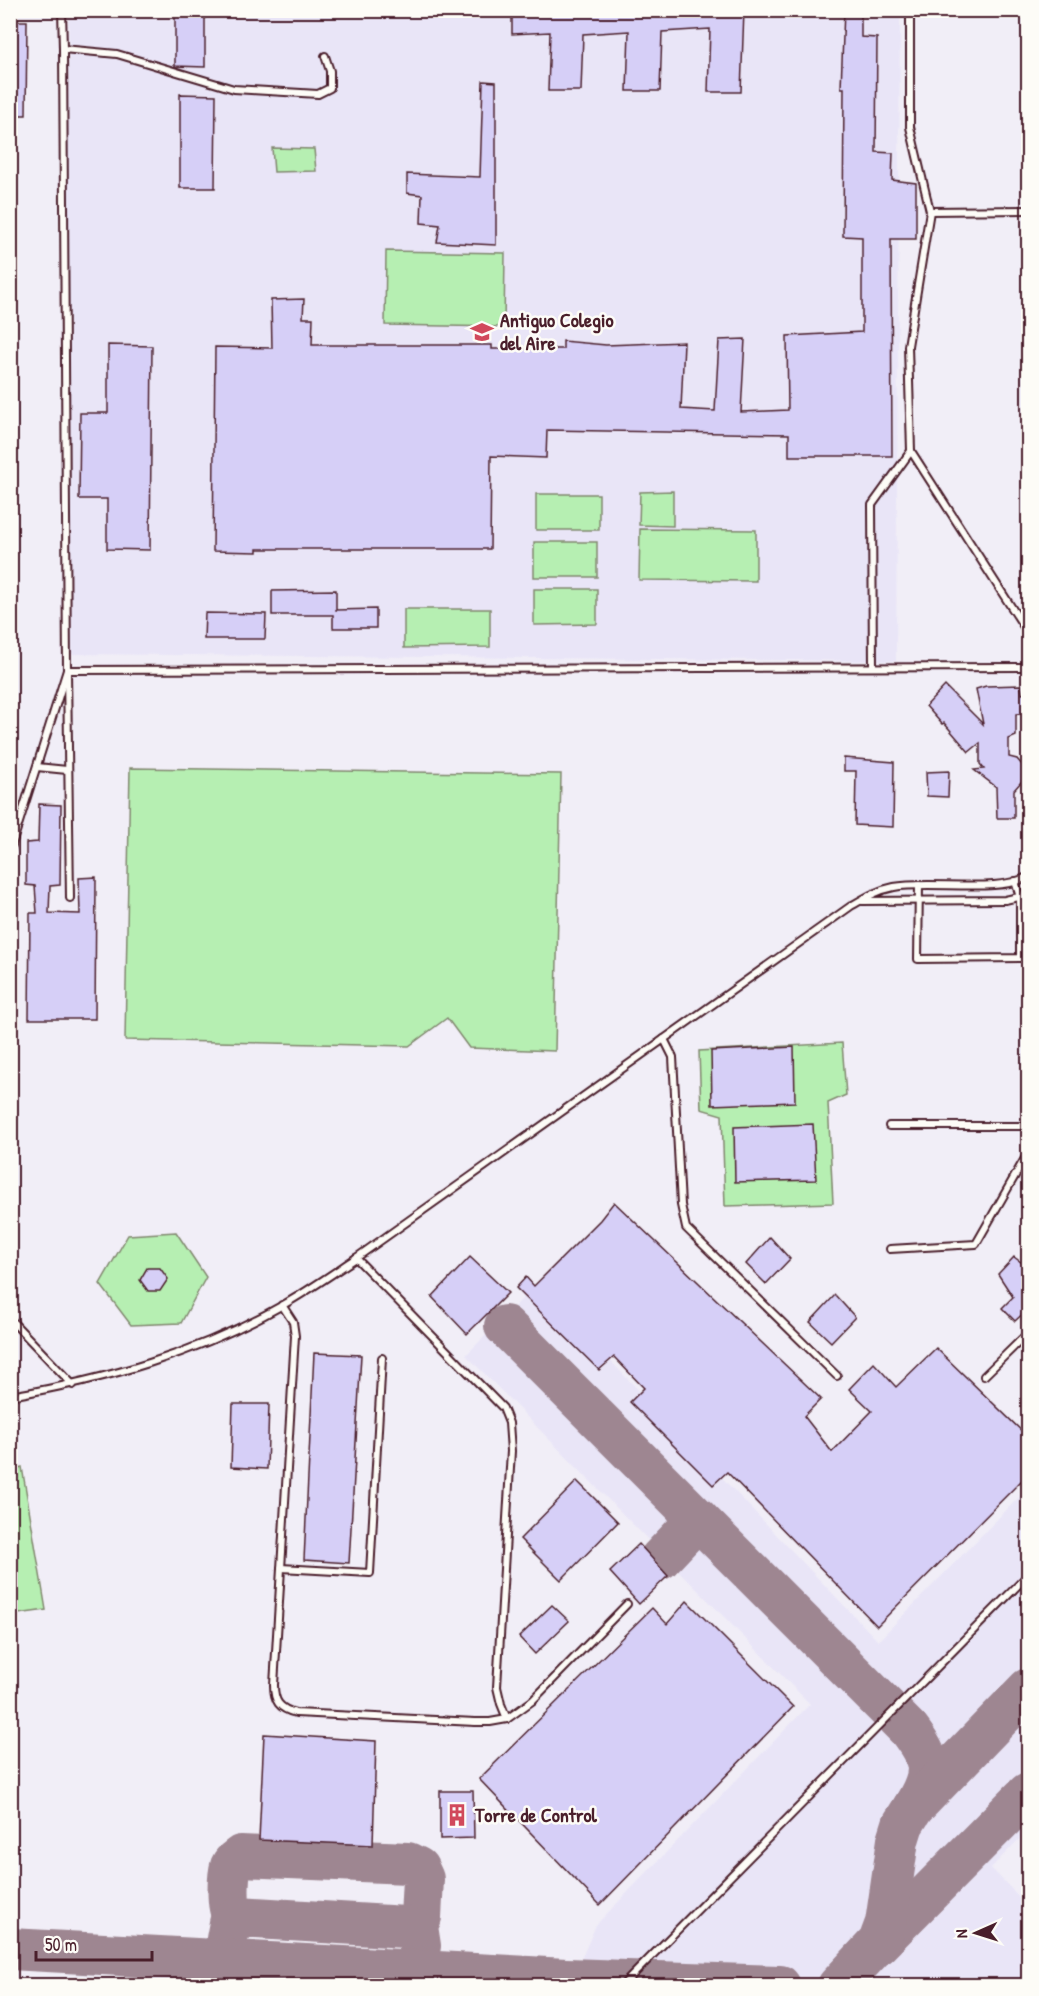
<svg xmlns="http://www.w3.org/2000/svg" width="1039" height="1996" font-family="'Patrick Hand',sans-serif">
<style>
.built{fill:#e9e5f7}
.green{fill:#b6efb2;stroke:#80876e;stroke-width:1.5}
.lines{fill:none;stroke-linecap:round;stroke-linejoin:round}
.taxiway{stroke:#9e8691;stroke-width:42}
.building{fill:#d6cff7;stroke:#4a1f2b;stroke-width:1.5}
.lane-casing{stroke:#4a1f2b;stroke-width:10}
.lane{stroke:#fdfcf7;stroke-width:6}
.labels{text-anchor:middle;stroke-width:5;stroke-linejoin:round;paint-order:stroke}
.poi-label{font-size:20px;font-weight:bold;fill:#4a1f2b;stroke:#fdfcf7;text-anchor:start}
</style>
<rect width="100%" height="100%" fill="#f1eef7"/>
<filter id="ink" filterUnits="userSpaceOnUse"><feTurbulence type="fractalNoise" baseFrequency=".0167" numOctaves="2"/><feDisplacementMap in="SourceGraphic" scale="12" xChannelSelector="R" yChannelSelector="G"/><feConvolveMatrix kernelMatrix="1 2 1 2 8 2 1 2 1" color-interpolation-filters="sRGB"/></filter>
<g filter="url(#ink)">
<!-- built -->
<g class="built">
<path d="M69,11H900L896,661L64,654Z"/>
<path d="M537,1284L878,1641L1028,1488V1830L991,1868L1028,1906V1985H570L596,1925L810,1704L466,1355Z"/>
</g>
<!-- green -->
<g class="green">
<path d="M272,148L314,149L316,171L274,172Z"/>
<path d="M386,251L505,253L504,327L385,325Z"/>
<path d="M673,491V526L639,525L640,492Z"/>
<rect x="536" y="494" width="63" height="36"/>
<path d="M640,529L756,530V581L639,580Z"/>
<rect x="534" y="542" width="63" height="35"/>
<path d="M534,589H597V624L534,625Z"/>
<path d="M404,609H490V647L404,648Z"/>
<path d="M130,768L561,774L555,1051L469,1048L447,1018L409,1046L125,1040Z"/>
<path d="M842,1043L846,1095L828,1103L833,1203L725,1206L722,1115L701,1109L699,1051Z"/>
<path d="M176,1232L206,1277L181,1323L131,1325L100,1284L128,1235Z"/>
<path d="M22,1467L46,1610L11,1615V1470Z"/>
</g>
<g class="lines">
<!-- taxiway -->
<g class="taxiway">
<path d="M505,1326L909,1730C933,1762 934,1773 913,1808"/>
<path d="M660,1559L698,1519"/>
<path d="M239,1917L232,1914C227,1906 228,1876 231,1866C233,1861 237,1859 241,1856L408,1863L418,1868L423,1879L421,1917L415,1924L406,1927"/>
<path d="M227,1939L230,1923L239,1917L406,1927L418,1933L420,1946"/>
<path d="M878,1944L1028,1793"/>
<path d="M10,1949L566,1979L780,1986"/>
<path d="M838,1986L879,1942L886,1923L898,1840L903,1824L913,1808L1028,1689"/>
</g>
</g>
<!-- building -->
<g class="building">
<path d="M175,10H205V67L175,66Z"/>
<path d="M512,10H744L741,92H708L710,29L662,32L660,91H627L629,31L583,34L581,91H548L550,32L512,34Z"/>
<path d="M844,10H861V37L877,38L876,152L893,153L892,180L916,183V239H891L892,456H789V434L547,430L546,458L491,456L490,549H257V552L213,551L215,347L272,348L271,300L304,299L303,318H313L312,345H492V349H563V341L606,345L684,342L681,409L715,411L719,340L745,339L741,412L788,410L787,336L862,332V237L843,236L844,88H841Z"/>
<path d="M10,21H27L26,115H10Z"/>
<path d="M483,81L496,82V245L437,242L440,225L421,223L422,195L407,193V174L480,177Z"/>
<path d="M180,94L216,95L215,188H180Z"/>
<path d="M108,345L152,346L150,550L107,549V499H79L80,413H108Z"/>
<path d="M336,590V610L376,609V628H333V615H272V591Z"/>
<path d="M205,613L266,614L265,639H204Z"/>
<path d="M1021,685L1022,694L1029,693V713L1016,714V736L1009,739V757L1017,759L1029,773L1014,790V818H997L996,787L974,770L984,769L980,764V743L969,752L944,723L942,724L926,706L945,686L983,724L976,689L986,686Z"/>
<path d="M844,758L894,762L893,827L855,825L856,771H844Z"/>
<path d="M949,771L948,797L927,796L926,772Z"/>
<path d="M39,804L61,805L60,885L50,886L49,913L80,914L79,878L96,877L95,1019H29L30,913H37L35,886L26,885V843L38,842Z"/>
<path d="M794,1047L795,1102L712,1105L711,1051Z"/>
<path d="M813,1124L816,1180L735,1182L734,1127Z"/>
<path d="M614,1202L821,1399L804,1416L832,1452L872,1411L849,1389L874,1363L896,1387L936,1348L1029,1438V1473L877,1626L727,1472L713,1485L630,1402L644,1388L614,1357L599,1370L516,1288L526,1277L534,1286L600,1220Z"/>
<path d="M770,1237L790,1259L766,1284L746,1264Z"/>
<path d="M470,1257L508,1293L467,1334L432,1297Z"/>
<path d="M1014,1257L1029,1268V1308L1015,1321L1002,1308L1013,1297L998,1274Z"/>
<path d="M147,1268H160L168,1279L160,1291H148L140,1280Z"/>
<path d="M835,1295L855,1317L831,1342L810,1322Z"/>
<path d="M314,1353L361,1355L349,1563L304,1560Z"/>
<path d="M233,1404H269L267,1469L231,1467Z"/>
<path d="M577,1481L618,1522L561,1580L520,1539Z"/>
<path d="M639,1544L668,1576L639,1604L610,1572Z"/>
<path d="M687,1601L793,1707L600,1905L479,1779L652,1608L667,1624Z"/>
<path d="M552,1605L569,1621L535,1654L519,1637Z"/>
<path d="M264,1734L376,1741L373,1845L259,1840Z"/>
<path d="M440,1791H473L474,1838L440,1839Z"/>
</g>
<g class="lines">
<!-- lane casing -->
<g class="lane-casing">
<g id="lane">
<path d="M62,10L63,49L117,54L234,89L318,94L330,88V71L325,56"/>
<path d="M910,10V127L930,211L908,346L911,451L1028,633"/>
<path d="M930,211L1028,210"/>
<path d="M873,667L872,505L911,451"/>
<path d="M37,767L67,770"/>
<path d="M10,851L67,670L63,49"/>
<path d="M919,885L918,959L1020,958V897L1015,881"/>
<path d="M70,898L67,670L1028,667"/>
<path d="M862,901L1005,900L1028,895"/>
<path d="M664,1039L673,1057L681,1205L686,1228L837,1376"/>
<path d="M889,1126H1028"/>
<path d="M890,1249L976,1244L1028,1153"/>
<path d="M356,1258L503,1408L509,1423L511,1451L497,1687L501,1704L507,1719L532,1701L627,1604"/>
<path d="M282,1305L293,1322L295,1336L274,1685C274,1701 279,1709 296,1713L475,1722H490L507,1719"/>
<path d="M10,1319L73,1385"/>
<path d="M984,1376L1028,1333"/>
<path d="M10,1396C108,1379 196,1354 283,1305C308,1291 332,1274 356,1258L851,906C865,898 878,890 894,887C929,880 1002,894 1028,876"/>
<path d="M281,1568L370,1573L382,1358"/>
<path d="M622,1986L1028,1575"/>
</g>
</g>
<!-- lane -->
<use href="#lane" class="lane"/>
</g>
</g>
<!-- icons -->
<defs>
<g id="university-bare" transform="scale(1.8)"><path d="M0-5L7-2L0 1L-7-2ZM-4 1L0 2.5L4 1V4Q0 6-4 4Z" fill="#d1495b" stroke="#fdfcf7" stroke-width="2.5" paint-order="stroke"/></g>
<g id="building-bare" transform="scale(1.8)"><path d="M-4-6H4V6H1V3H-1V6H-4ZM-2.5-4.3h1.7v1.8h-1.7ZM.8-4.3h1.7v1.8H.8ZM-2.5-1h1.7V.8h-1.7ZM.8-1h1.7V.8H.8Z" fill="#d1495b" stroke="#fdfcf7" stroke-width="2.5" paint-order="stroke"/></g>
</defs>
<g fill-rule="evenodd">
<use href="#university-bare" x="482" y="332"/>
<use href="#building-bare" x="457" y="1815"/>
</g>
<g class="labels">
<!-- poi labels -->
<g class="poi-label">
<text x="500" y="327">Antiguo Colegio<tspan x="500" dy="23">del Aire</tspan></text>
<text x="475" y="1822">Torre de Control</text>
</g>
</g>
<!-- margin -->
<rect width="1039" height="1996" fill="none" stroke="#fdfcf7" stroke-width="36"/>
<rect x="18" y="18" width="1003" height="1960" fill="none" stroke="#4a1f2b" stroke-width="2" filter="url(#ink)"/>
<!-- north arrow -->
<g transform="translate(976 1933) rotate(267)" stroke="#fdfcf7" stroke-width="4.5" paint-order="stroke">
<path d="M0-4.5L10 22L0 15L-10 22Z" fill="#4a1f2b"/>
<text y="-9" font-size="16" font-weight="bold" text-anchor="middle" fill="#4a1f2b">N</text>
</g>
<!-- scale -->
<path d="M36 1951v9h116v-9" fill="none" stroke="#4a1f2b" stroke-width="3"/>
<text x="45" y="1951" font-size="18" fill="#4a1f2b" stroke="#fdfcf7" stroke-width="4.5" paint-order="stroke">50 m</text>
</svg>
